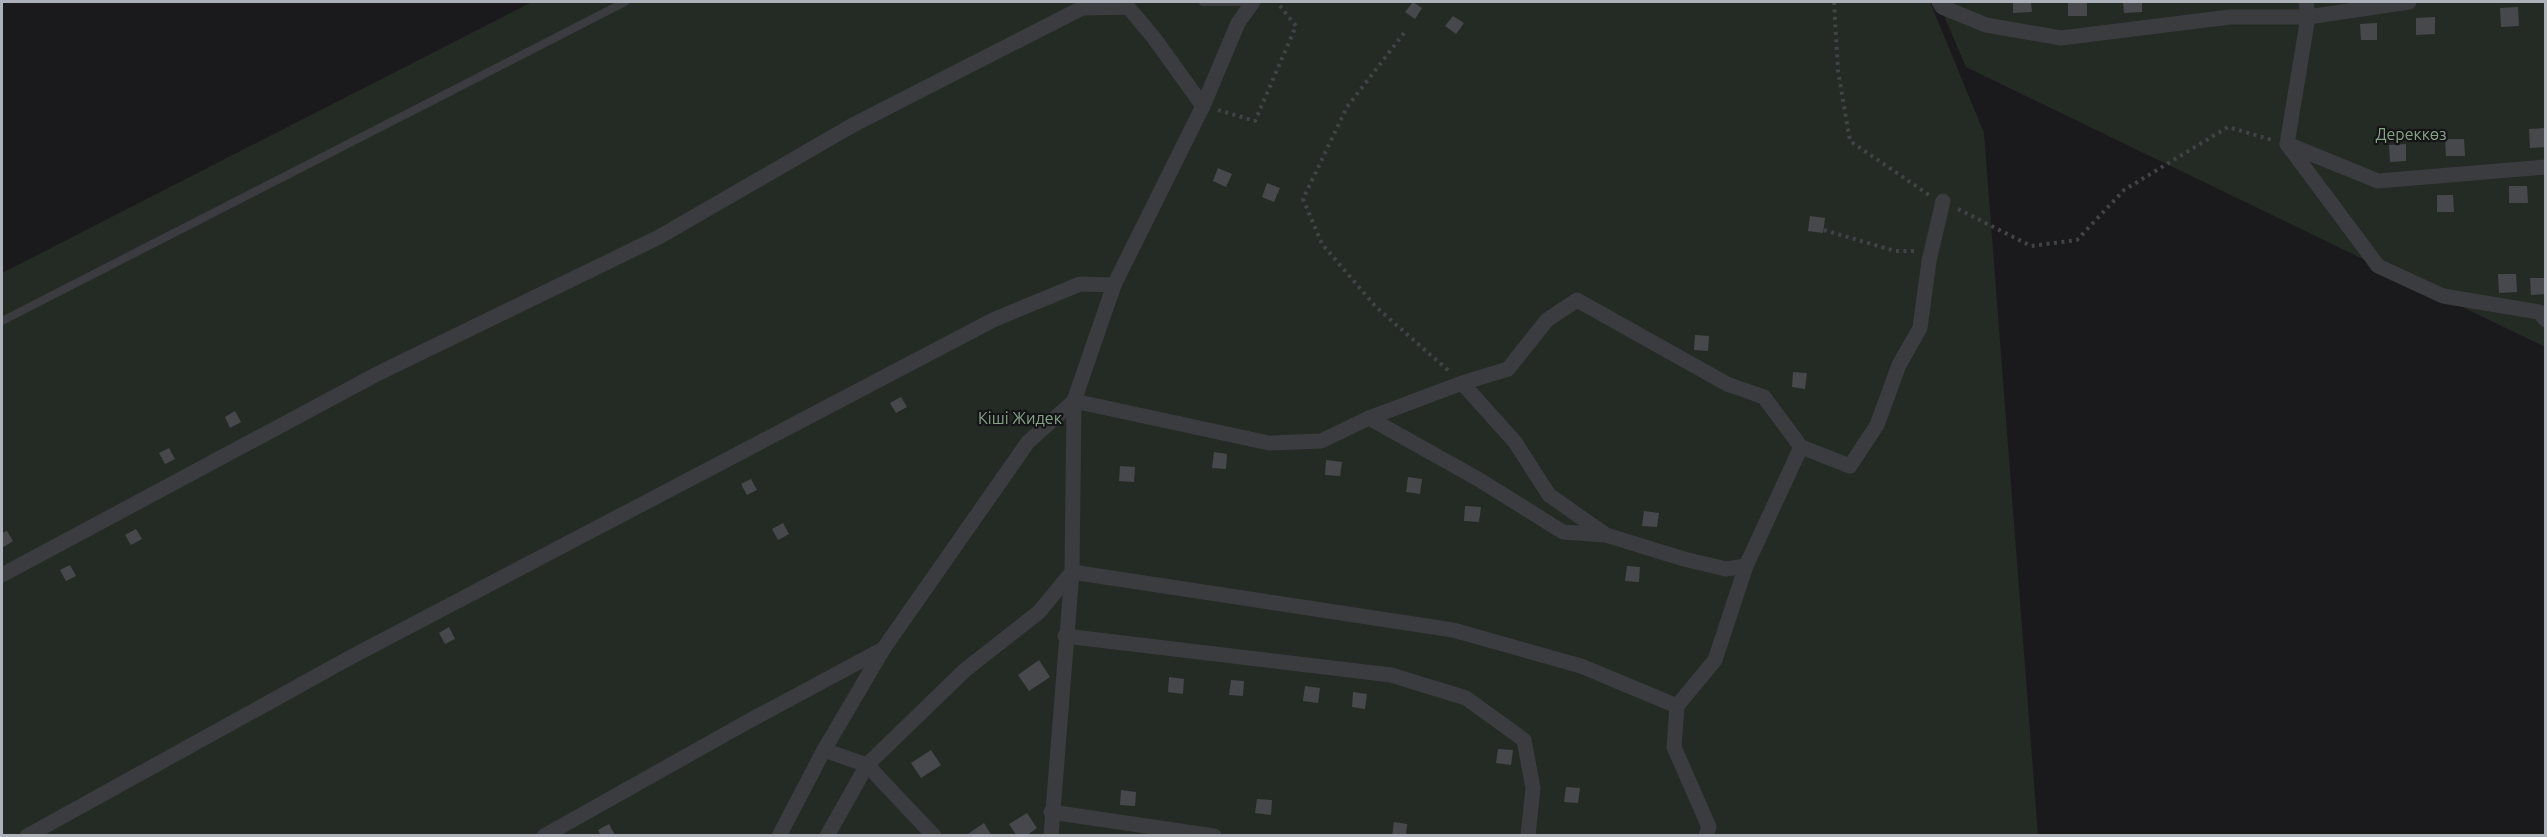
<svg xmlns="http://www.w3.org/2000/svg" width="2547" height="837" font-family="Ubuntu,sans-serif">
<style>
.green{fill:#242b24}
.building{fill:#47484c}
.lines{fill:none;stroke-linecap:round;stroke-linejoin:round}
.path{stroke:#414347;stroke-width:4;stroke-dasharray:3 4.5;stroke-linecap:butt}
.lane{stroke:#3b3c40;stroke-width:8}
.street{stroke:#3b3c40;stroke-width:15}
.labels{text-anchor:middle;stroke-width:4.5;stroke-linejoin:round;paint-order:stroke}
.park-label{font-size:16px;fill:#87a386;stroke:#151517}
</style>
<rect width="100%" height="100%" fill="#1a1a1c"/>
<!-- green -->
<g class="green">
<path d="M532,2H1930L1984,133L2038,835H2V273Z"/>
<path d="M1938,2H2545V347L1966,67Z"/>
</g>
<!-- building -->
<g class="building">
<path d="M1413,2L1422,8L1415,19L1405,12Z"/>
<path d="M2013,2H2031L2032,12L2013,13Z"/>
<rect x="2068" y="2" width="19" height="14"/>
<path d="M2123,2H2142V12L2124,13Z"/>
<path d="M2518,7L2519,26L2501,27L2500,8Z"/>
<path d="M1453,16L1464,23L1456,34L1445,26Z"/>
<path d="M2435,17V34L2416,35V18Z"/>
<path d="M2377,23V40H2361L2360,24Z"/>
<path d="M2546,128V147L2530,148L2529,129Z"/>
<path d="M2445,139H2464L2465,156H2446Z"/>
<path d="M2406,144V161L2390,162L2389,145Z"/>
<path d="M1218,168L1232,174L1226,187L1213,181Z"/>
<path d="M1267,183L1280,188L1274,202L1262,197Z"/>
<path d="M2509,186H2527L2528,203H2509Z"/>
<path d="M2437,195H2453L2454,212H2437Z"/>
<path d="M1810,216L1825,218L1823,233L1808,231Z"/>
<path d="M2498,274H2516L2517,292L2499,293Z"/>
<path d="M2530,278H2546V294L2531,295Z"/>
<path d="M1695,335L1709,336L1708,351L1694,350Z"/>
<path d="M1793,372L1807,373L1805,389L1792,387Z"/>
<path d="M901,397L907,407L896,413L890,403Z"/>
<path d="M235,411L241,422L230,428L225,417Z"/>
<path d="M169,448L175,459L165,464L159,453Z"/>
<path d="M1214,452L1227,454L1226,469L1212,468Z"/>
<path d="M1326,460L1342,462L1340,476L1325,475Z"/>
<path d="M1120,466L1135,467L1134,482L1119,481Z"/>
<path d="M1408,477L1422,479L1420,494L1406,492Z"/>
<path d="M751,479L757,490L747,495L741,484Z"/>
<path d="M1465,506L1481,507L1479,522L1464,521Z"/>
<path d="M1644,511L1659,513L1657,527L1642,526Z"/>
<path d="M783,523L789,534L778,540L772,529Z"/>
<path d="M136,529L142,539L131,545L125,535Z"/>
<path d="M7,531L13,541L2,548V533Z"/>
<path d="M70,565L76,576L66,581L60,570Z"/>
<path d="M1627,566L1640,567L1639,582L1625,581Z"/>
<path d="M449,627L455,639L445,644L439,633Z"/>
<path d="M1039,660L1050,677L1029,691L1018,675Z"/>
<path d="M1169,677L1184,679L1183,694L1168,692Z"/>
<path d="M1231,680L1244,681L1243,696L1229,695Z"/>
<path d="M1305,686L1320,688L1318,703L1303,701Z"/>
<path d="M1353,692L1367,694L1365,709L1352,707Z"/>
<path d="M1498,749L1513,750L1511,765L1496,763Z"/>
<path d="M931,750L941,765L921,778L911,763Z"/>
<path d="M1566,787L1580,788L1578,803L1564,802Z"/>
<path d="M1121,790L1136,792L1135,806L1120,805Z"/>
<path d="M1257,799L1272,800L1271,815L1255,813Z"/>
<path d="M1027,813L1037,828L1026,836H1017L1009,824Z"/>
<path d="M1394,822L1407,824L1406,836H1392Z"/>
<path d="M984,823L992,836H965Z"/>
<path d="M609,824L615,835L601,836L598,830Z"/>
</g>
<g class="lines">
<!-- path -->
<g class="path">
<path d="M1834,2L1838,71L1850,141L1929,195"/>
<path d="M1404,33L1347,107L1303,199L1322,244L1376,307L1450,372"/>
<path d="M1218,110L1255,121L1296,26L1277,2"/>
<path d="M1958,209L2031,246L2077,240L2124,190L2228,127L2272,140"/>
<path d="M1824,230L1895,251H1916"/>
</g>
<!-- lane -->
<g class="lane">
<path d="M1203,2H1253"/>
<path d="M2,321L625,2"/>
</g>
<!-- street -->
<g class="street">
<path d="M1939,2L1942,7L1986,25L2061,38L2230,17H2308L2409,2"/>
<path d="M2306,2L2308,17L2287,144L2378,266L2443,296L2539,312L2546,320"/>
<path d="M2287,144L2378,181L2546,167"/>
<path d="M1462,383L1515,442L1549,495L1606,535L1684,559L1726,569L1746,566L1801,447"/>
<path d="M1074,401L1269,443L1321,441L1369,418L1462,383L1508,369L1547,320L1577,300L1727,384L1764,397L1801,447L1850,466L1877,425L1899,365L1920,328L1929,261L1943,201"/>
<path d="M1369,418L1478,479L1563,532L1605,535"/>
<path d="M2,575L377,374L659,237L853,125L1082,8L1128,7L1154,38L1203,106"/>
<path d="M1065,636L1391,675L1466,698L1524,740L1533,788L1528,836"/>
<path d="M824,750L867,765L934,836"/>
<path d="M1051,812L1214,836"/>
<path d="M27,836L351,657L993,320L1080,284L1114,285"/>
<path d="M544,836L747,722L883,649"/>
<path d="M779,836L824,750L884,648L1028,442L1074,401"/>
<path d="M827,836L867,765L965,670L1039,612L1072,572L1074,401L1114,285L1203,106L1238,23L1253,2"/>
<path d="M1051,836L1072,572L1453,630L1581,666L1677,706"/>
<path d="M1706,836L1709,827L1674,747L1677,706L1715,660L1746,566"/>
</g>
</g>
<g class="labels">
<!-- park labels -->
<g class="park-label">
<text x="2411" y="140">Дереккөз</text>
<text x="1020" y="424">Кіші Жидек</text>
</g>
</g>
<!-- border -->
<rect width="2547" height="837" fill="none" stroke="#adb2ba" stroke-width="6"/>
</svg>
